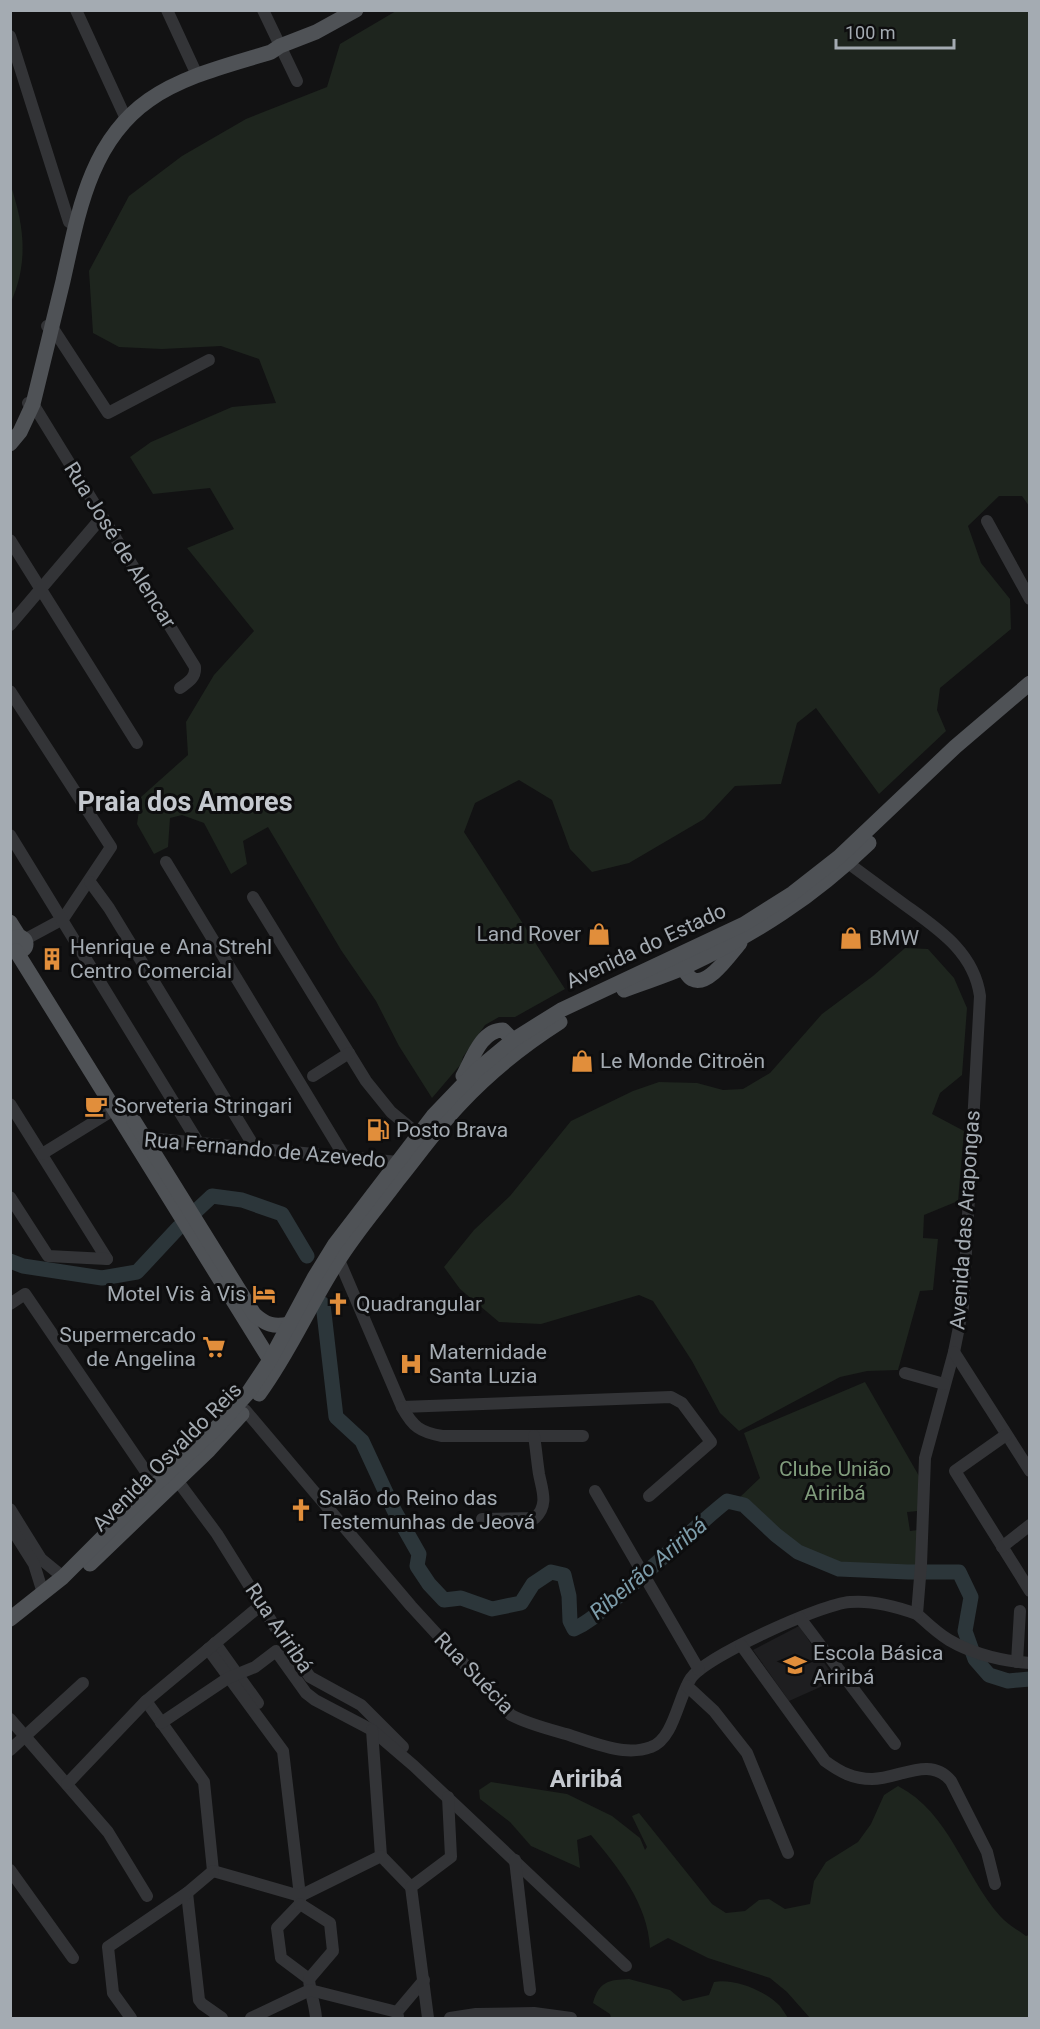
<svg xmlns="http://www.w3.org/2000/svg" width="1040" height="2029" font-family="Roboto,sans-serif">
<style>
.built{fill:#1e1e20}
.green{fill:#1e251e}
.lines{fill:none;stroke-linecap:round;stroke-linejoin:round}
.river{stroke:#2c363a;stroke-width:15}
.minor{stroke:#333437;stroke-width:12}
.major{stroke:#4f5256;stroke-width:15}
.labels{text-anchor:middle;stroke-width:6;stroke-linejoin:round;paint-order:stroke}
.street-label{font-size:21px;fill:#a4abb2;stroke:#0d0d0e}
.poi-label{font-size:21px;fill:#a4abb2;stroke:#0d0d0e;text-anchor:start}
.park-label{font-size:21px;fill:#809c7c;stroke:#0d0d0e}
.water-label{font-size:22px;font-style:italic;fill:#7d9dab;stroke:#0d0d0e}
.quarter-label{font-size:24px;font-weight:bold;fill:#c5c9cf;stroke:#0d0d0e}
.district-label{font-size:27px;font-weight:bold;fill:#c5c9cf;stroke:#0d0d0e}
</style>
<rect width="100%" height="100%" fill="#121213"/>
<!-- built -->
<path class="built" d="M799,1626L836,1680L789,1701L753,1650Z"/>
<!-- green -->
<g class="green">
<path d="M396,11H1029V506L1022,496H999L968,526L981,563L1010,599L1011,629L940,688L937,710L946,731L879,794L816,708L797,723L781,784L735,786L704,819L629,863L592,872L570,849L552,800L519,780L475,803L464,832L565,989L515,1017H499L485,1025L463,1057L461,1064L432,1098L399,1046L376,1001L341,950L268,827L243,841L247,864L231,874L204,823L182,815L170,818L168,847L154,854L137,824L141,797L188,755L186,722L214,675L254,631L187,548L234,529L210,488L153,494L130,457L151,442L232,407L276,403L259,359L221,346L162,349L119,347L93,333L89,271L129,196L182,156L246,119L327,87L340,44Z"/>
<path d="M10,183C24,225 29,261 11,302Z"/>
<path d="M905,948L928,949L954,978L967,1008L962,1075L940,1093L932,1114L964,1131L958,1201L924,1215L923,1238L938,1239L933,1290L920,1291L898,1370L867,1371L840,1377L739,1431L720,1413L692,1361L653,1301L639,1295L541,1324L499,1322L460,1289L444,1267L474,1230L510,1196L571,1121L633,1091L659,1082L697,1083L723,1090L743,1089L770,1073L822,1014L873,976Z"/>
<path d="M865,1382L919,1476L918,1511L907,1512L910,1531L918,1530L917,1568L841,1565L800,1549L778,1533L739,1498L760,1478L744,1433Z"/>
<path d="M491,1782L567,1794L612,1816L640,1838L645,1850L647,1847L632,1816L639,1813L712,1904L726,1913L745,1911L759,1900L769,1899L785,1909L810,1904L814,1881L826,1862L858,1842L871,1824L884,1795L898,1786C950,1813 963,1874 1000,1916C1007,1924 1018,1930 1026,1936L1029,1935V2018H810L787,1992L770,1978L708,1958L668,1938L650,1948C648,1904 618,1867 591,1835L577,1840L580,1868L531,1846L510,1822L480,1799L479,1790Z"/>
<path d="M629,1979L670,1990L683,2001L709,1995L714,1982C734,1978 766,1991 780,2006C783,2010 786,2015 788,2018H611L610,2014L593,2003C599,1981 609,1980 629,1979Z"/>
</g>
<g class="lines">
<!-- river -->
<g class="river">
<path d="M196,1211L212,1196L242,1200L282,1214L307,1256"/>
<path d="M10,1261L23,1266L102,1278L137,1272L179,1227"/>
<path d="M323,1304L336,1417L362,1441L394,1510L419,1554L417,1566L429,1584L444,1600L461,1598L492,1609L521,1603L533,1584L551,1572L564,1575L569,1596L570,1621L574,1629C590,1622 602,1610 615,1599C654,1568 688,1532 727,1501L744,1505L776,1535L798,1552L839,1569L908,1572H959L971,1597L965,1631L975,1659L989,1675L1008,1681L1030,1679"/>
</g>
<!-- minor -->
<g class="minor">
<path d="M76,10L127,121"/>
<path d="M167,10L197,75"/>
<path d="M263,10L297,81"/>
<path d="M10,36L69,222L75,224"/>
<path d="M47,326L52,327L108,413L209,360"/>
<path d="M28,403L33,404L195,667C196,678 188,682 180,688"/>
<path d="M987,521L1030,599"/>
<path d="M10,540L137,743"/>
<path d="M10,625L102,517"/>
<path d="M10,691L111,847L63,919L24,940"/>
<path d="M10,835L198,1142"/>
<path d="M166,862L344,1156"/>
<path d="M848,863C867,877 886,891 905,905C938,929 974,952 980,996L963,1307L954,1352L925,1458L921,1565L917,1614C927,1623 937,1633 949,1640C973,1654 1002,1661 1030,1663"/>
<path d="M90,882L109,908L255,1148"/>
<path d="M253,897L366,1081L391,1112L419,1135"/>
<path d="M313,1076L349,1053"/>
<path d="M10,1104L107,1259"/>
<path d="M137,1137L398,1162"/>
<path d="M42,1154L123,1104"/>
<path d="M10,1197L48,1256L107,1259"/>
<path d="M339,1260L402,1407L671,1397L682,1403L711,1442L649,1496"/>
<path d="M10,1304L25,1294L155,1485"/>
<path d="M954,1352L1030,1471"/>
<path d="M905,1373L944,1384"/>
<path d="M402,1407C413,1427 420,1432 442,1436H583"/>
<path d="M245,1410L411,1606L511,1715C528,1724 548,1729 566,1734C585,1740 604,1748 623,1750C632,1751 643,1750 651,1747C674,1739 678,1697 691,1678C707,1656 821,1604 850,1602C873,1600 895,1606 917,1614"/>
<path d="M1006,1435L955,1471L1030,1591"/>
<path d="M177,1480L217,1534L280,1635L310,1677L361,1705L403,1747"/>
<path d="M595,1491L699,1670"/>
<path d="M10,1509L41,1559L63,1577"/>
<path d="M482,1519L535,1518C549,1505 542,1490 539,1474C537,1461 536,1448 534,1436"/>
<path d="M10,1526L34,1564L43,1593"/>
<path d="M1002,1547L1030,1525"/>
<path d="M800,1618L895,1744"/>
<path d="M215,1643L258,1703"/>
<path d="M741,1645L825,1761C840,1772 853,1779 872,1779C899,1779 930,1755 951,1781L987,1852L995,1884"/>
<path d="M208,1649L283,1751L300,1896V1904L277,1928L281,1958L309,1979C310,1993 315,2004 316,2018"/>
<path d="M1017,1662L1020,1611"/>
<path d="M687,1686L714,1711L747,1753L788,1853"/>
<path d="M146,1701L204,1782L213,1871"/>
<path d="M10,1719L108,1832L147,1896"/>
<path d="M161,1723L228,1678L255,1667L276,1651L306,1693L315,1700L372,1730L414,1766L626,1966"/>
<path d="M372,1730L381,1856"/>
<path d="M10,1750L83,1683"/>
<path d="M67,1784L146,1701L261,1605"/>
<path d="M515,1860L530,1990"/>
<path d="M10,1870L73,1958"/>
<path d="M213,1871L300,1896L381,1856L411,1887"/>
<path d="M187,1893L199,2000L202,2004L222,2018"/>
<path d="M300,1904L330,1923L333,1951L309,1979"/>
<path d="M398,2017L397,2012L424,1980"/>
<path d="M131,2018L113,1993L108,1947L187,1893L213,1871"/>
<path d="M251,2018L310,1990L397,2012"/>
<path d="M428,2018L411,1887L451,1857L448,1797"/>
<path d="M450,2018L476,2014L534,2013L571,2018"/>
</g>
<!-- major -->
<g class="major">
<path d="M10,444L20,432L33,404C43,363 53,322 63,281C78,215 89,142 149,100C185,75 230,65 271,52L280,46L316,32L356,10"/>
<path d="M10,922L20,938"/>
<circle cx="19" cy="944" r="7"/>
<path d="M16,951L270,1360"/>
<path d="M684,960L683,968C686,972 688,977 692,979C708,988 731,953 740,943"/>
<path d="M624,990C644,982 666,976 685,967C756,934 813,897 869,843"/>
<path d="M463,1076C472,1060 481,1030 503,1030L513,1040L514,1048"/>
<path d="M134,1121L254,1314C266,1325 274,1327 289,1324"/>
<path d="M259,1394C290,1352 310,1304 338,1261C356,1232 378,1207 398,1180C419,1154 438,1127 461,1103C490,1072 524,1045 560,1022"/>
<path d="M90,1564L209,1450L242,1414"/>
<path d="M10,1619L63,1577L155,1485L215,1429L248,1393L270,1360L314,1278L335,1244L433,1116L478,1069L513,1040L561,1010L744,924L793,893L839,857L955,747L1030,683"/>
</g>
</g>
<!-- icons -->
<defs>
<g id="shop-bare" transform="scale(1.8)"><path d="M-5-2.5h2.3a2.7 3.5 0 0 1 5.4 0H5L5.5 6h-11ZM-1.5-2.5h3a1.5 2.3 0 0 0-3 0Z" fill="#e18e3b" stroke="#0d0d0e" stroke-width="2.5" paint-order="stroke"/></g>
<g id="building-bare" transform="scale(1.8)"><path d="M-4-6H4V6H1V3H-1V6H-4ZM-2.5-4.3h1.7v1.8h-1.7ZM.8-4.3h1.7v1.8H.8ZM-2.5-1h1.7V.8h-1.7ZM.8-1h1.7V.8H.8Z" fill="#e18e3b" stroke="#0d0d0e" stroke-width="2.5" paint-order="stroke"/></g>
<g id="cafe-bare" transform="scale(1.8)"><path d="M-5.5-4.5H6V0H3Q3 3.5 0 3.5H-2.5Q-5.5 3.5-5.5 0ZM3-3.2v2h1.7v-2ZM-6 4.5H4V6H-6Z" fill="#e18e3b" stroke="#0d0d0e" stroke-width="2.5" paint-order="stroke"/></g>
<g id="fuel-bare" transform="scale(1.8)"><path d="M-5.5-6h7V0h2V4h1.3V-2.5L3-4.5l.8-.8L6-3V5H2.5V1h-1V6h-7ZM-4.2-4.7v3.2H.2V-4.7Z" fill="#e18e3b" stroke="#0d0d0e" stroke-width="2.5" paint-order="stroke"/></g>
<g id="hotel-bare" transform="scale(1.8)"><path d="M-6-4.5h1.5V1H6V5H4.5V3h-9V5H-6ZM-4 0a1.8 1.8 0 1 1 3.6 0ZM.5 0V-2.5h3Q6-2.5 6 0Z" fill="#e18e3b" stroke="#0d0d0e" stroke-width="2.5" paint-order="stroke"/></g>
<g id="church-bare" transform="scale(1.8)"><path d="M-1.2-6h2.4v3.5h3.3v2.4h-3.3V6h-2.4V-.1h-3.3v-2.4h3.3Z" fill="#e18e3b" stroke="#0d0d0e" stroke-width="2.5" paint-order="stroke"/></g>
<g id="supermarket-bare" transform="scale(1.8)"><path d="M-6-5.5h2.5l.6 2H6L4.5 2H-2.5L-4.4-4H-6ZM-1.5 3.2a1.3 1.3 0 1 0 .1 0ZM3 3.2a1.3 1.3 0 1 0 .1 0Z" fill="#e18e3b" stroke="#0d0d0e" stroke-width="2.5" paint-order="stroke"/></g>
<g id="hospital-bare" transform="scale(1.8)"><path d="M-5-5h3v3.5h4V-5h3V5h-3V1.5h-4V5h-3Z" fill="#e18e3b" stroke="#0d0d0e" stroke-width="2.5" paint-order="stroke"/></g>
<g id="school-bare" transform="scale(1.8)"><path d="M0-5L7-2L0 1L-7-2ZM-4 1L0 2.5L4 1V4Q0 6-4 4Z" fill="#e18e3b" stroke="#0d0d0e" stroke-width="2.5" paint-order="stroke"/></g>
</defs>
<g fill-rule="evenodd">
<use href="#shop-bare" x="599" y="934"/>
<use href="#shop-bare" x="851" y="938"/>
<use href="#building-bare" x="52" y="959"/>
<use href="#shop-bare" x="582" y="1061"/>
<use href="#cafe-bare" x="96" y="1106"/>
<use href="#fuel-bare" x="378" y="1130"/>
<use href="#hotel-bare" x="264" y="1294"/>
<use href="#church-bare" x="338" y="1304"/>
<use href="#supermarket-bare" x="214" y="1347"/>
<use href="#hospital-bare" x="411" y="1364"/>
<use href="#church-bare" x="301" y="1510"/>
<use href="#school-bare" x="795" y="1665"/>
</g>
<g class="labels">
<!-- street labels -->
<g class="street-label">
<text transform="translate(120 545) rotate(58)" y="7">Rua José de Alencar</text>
<text transform="translate(646 946) rotate(-25)" y="7">Avenida do Estado</text>
<text transform="translate(265 1150) rotate(5)" y="7">Rua Fernando de Azevedo</text>
<text transform="translate(965 1220) rotate(-86)" y="7">Avenida das Arapongas</text>
<text transform="translate(167 1457) rotate(-45)" y="7">Avenida Osvaldo Reis</text>
<text transform="translate(279 1628) rotate(56)" y="7">Rua Ariribá</text>
<text transform="translate(474 1673) rotate(46)" y="7">Rua Suécia</text>
</g>
<!-- poi labels -->
<g class="poi-label">
<text x="581" y="941" text-anchor="end">Land Rover</text>
<text x="869" y="945">BMW</text>
<text x="70" y="954">Henrique e Ana Strehl<tspan x="70" dy="24">Centro Comercial</tspan></text>
<text x="600" y="1068">Le Monde Citroën</text>
<text x="114" y="1113">Sorveteria Stringari</text>
<text x="396" y="1137">Posto Brava</text>
<text x="246" y="1301" text-anchor="end">Motel Vis à Vis</text>
<text x="356" y="1311">Quadrangular</text>
<text x="196" y="1342" text-anchor="end">Supermercado<tspan x="196" dy="24">de Angelina</tspan></text>
<text x="429" y="1359">Maternidade<tspan x="429" dy="24">Santa Luzia</tspan></text>
<text x="319" y="1505">Salão do Reino das<tspan x="319" dy="24">Testemunhas de Jeová</tspan></text>
<text x="813" y="1660">Escola Básica<tspan x="813" dy="24">Ariribá</tspan></text>
</g>
<!-- park labels -->
<g class="park-label">
<text x="835" y="1476">Clube União<tspan x="835" dy="24">Ariribá</tspan></text>
</g>
<!-- water labels -->
<g class="water-label">
<text transform="translate(648 1568) rotate(-40)" y="8">Ribeirão Ariribá</text>
</g>
<!-- quarter labels -->
<g class="quarter-label">
<text x="586" y="1787">Ariribá</text>
</g>
<!-- district labels -->
<g class="district-label">
<text x="185" y="811">Praia dos Amores</text>
</g>
</g>
<!-- border -->
<rect width="1040" height="2029" fill="none" stroke="#a4abb2" stroke-width="24"/>
<!-- scale -->
<path d="M836 39v9h118v-9" fill="none" stroke="#a4abb2" stroke-width="3"/>
<text x="845" y="39" font-size="18" fill="#a4abb2" stroke="#0d0d0e" stroke-width="4.5" paint-order="stroke">100 m</text>
</svg>
